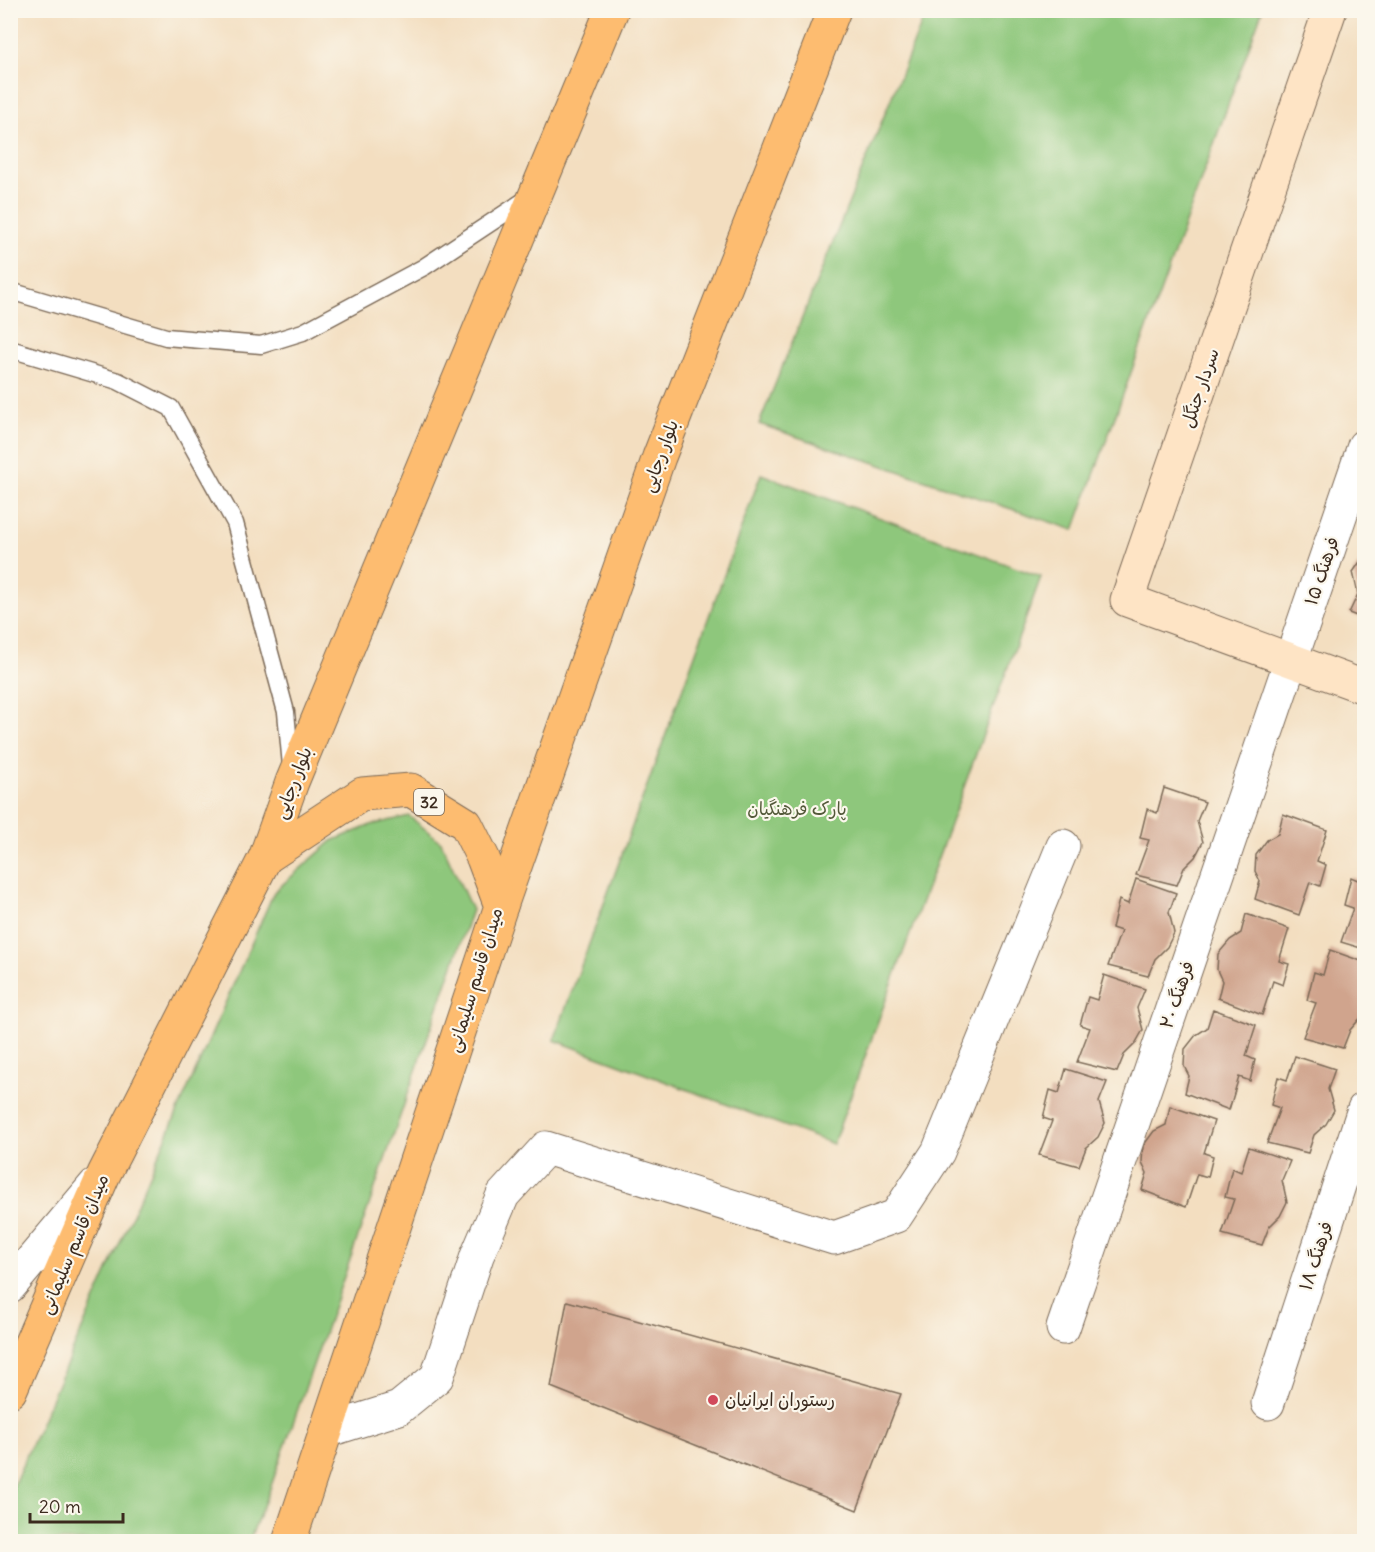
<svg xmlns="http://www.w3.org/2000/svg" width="1375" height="1552" font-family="Delius,'Playpen Sans Arabic',sans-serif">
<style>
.green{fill:#8ec77b;stroke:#64784c;stroke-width:1.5}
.building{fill:#d0a48d}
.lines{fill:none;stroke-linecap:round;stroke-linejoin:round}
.lane-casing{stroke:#7b6957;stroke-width:19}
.street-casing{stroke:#7b6957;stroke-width:35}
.secondary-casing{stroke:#7b6957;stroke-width:35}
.highway-casing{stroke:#7b6957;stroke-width:35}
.lane{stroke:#fff;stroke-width:16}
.street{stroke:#fff;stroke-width:33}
.secondary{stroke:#fee4c5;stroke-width:33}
.highway{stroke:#fdbc6f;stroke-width:33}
.poi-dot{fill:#d1495b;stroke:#fbf7ec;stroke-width:2}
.labels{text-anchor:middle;stroke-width:4.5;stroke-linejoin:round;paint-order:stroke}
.shield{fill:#fbf7ec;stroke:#75685c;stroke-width:1.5}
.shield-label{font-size:16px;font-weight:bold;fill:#3b2a1e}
.street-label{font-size:18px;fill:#3b2a1e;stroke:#fbf7ec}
.park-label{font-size:18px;fill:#54593a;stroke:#fbf7ec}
.poi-label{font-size:18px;fill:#3b2a1e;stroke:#fbf7ec;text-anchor:start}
</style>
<rect width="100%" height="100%" fill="#fbf7ec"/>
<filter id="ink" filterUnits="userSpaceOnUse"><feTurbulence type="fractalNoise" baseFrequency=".0167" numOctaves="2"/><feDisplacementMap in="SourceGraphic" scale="12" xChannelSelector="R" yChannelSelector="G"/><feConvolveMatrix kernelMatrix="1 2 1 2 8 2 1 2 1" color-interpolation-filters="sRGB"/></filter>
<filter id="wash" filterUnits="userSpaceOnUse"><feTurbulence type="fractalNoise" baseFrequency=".008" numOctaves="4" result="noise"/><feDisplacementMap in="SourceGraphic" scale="24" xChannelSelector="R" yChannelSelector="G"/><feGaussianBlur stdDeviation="1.35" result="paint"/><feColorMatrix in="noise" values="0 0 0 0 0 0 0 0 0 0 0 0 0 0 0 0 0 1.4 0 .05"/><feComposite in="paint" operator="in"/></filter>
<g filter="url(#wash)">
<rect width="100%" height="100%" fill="#f3dec0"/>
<!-- green -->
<g class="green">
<path d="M927,10L1262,11L1074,530L759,424Z"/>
<path d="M761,474L1041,577L833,1144L554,1040Z"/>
<path d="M409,816L441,842L472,910L270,1489L249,1541H11V1491L274,892L332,841L371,825Z"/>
</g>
<g id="blocks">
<!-- building -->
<g class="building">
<path d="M1364,556V619L1349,613L1358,594L1353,572Z"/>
<path d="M1164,788L1205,802L1197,821L1203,842L1195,857L1184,868L1177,885L1136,875L1149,840L1140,838L1147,809L1157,813Z"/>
<path d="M1283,814L1327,830L1317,861L1326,865L1320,886L1310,882L1299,915L1255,899L1260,881L1255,871L1256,855L1267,840L1278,834Z"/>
<path d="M1364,868V949L1341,942L1353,908L1344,905L1351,877L1360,881Z"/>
<path d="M1136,879L1176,893L1169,912L1174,933L1167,947L1155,959L1148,976L1108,966L1121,931L1112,928L1119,900L1128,904Z"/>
<path d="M1246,914L1289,929L1279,961L1289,964L1283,985L1273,981L1262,1015L1218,998L1222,981L1217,970L1218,954L1230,940L1241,933Z"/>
<path d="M1330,950L1364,962V1014L1350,1030L1343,1048L1303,1037L1316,1003L1307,1000L1314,972L1323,975Z"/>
<path d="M1104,975L1145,989L1137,1008L1143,1030L1135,1044L1124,1055L1117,1072L1077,1062L1090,1028L1080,1025L1088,997L1097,1000Z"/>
<path d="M1213,1009L1256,1025L1246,1056L1255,1060L1250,1081L1239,1077L1229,1110L1185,1093L1189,1076L1184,1066L1185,1049L1196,1035L1207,1028Z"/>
<path d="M1295,1056L1335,1069L1328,1089L1334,1110L1326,1124L1314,1135L1308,1153L1267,1143L1280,1108L1271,1105L1278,1077L1287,1080Z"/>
<path d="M1066,1069L1107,1082L1099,1102L1105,1123L1098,1137L1086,1148L1079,1166L1039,1155L1052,1121L1043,1118L1050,1090L1059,1093Z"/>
<path d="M1170,1106L1214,1121L1204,1153L1213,1156L1208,1177L1197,1174L1186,1207L1142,1190L1147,1173L1142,1162L1143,1146L1154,1131L1166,1125Z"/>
<path d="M1249,1147L1290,1161L1282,1180L1287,1202L1280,1216L1269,1227L1262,1245L1222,1234L1234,1199L1225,1197L1232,1168L1241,1172Z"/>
<path d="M567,1301L901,1394L857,1510L551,1387Z"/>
</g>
</g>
</g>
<g filter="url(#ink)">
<use href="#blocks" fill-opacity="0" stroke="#7b6957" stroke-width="1.5"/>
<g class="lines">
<!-- lane casing -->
<g class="lane-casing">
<g id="lane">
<path d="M10,291L166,337L261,345L303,332L424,267L528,198"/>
<path d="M10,349L118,381L171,408L235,523L286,712L291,766"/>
</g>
</g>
<!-- street casing -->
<g class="street-casing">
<g id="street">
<path d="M10,1286L95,1185"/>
<path d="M1063,1328L1364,446"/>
<path d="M1268,1403L1364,1109"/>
<path d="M326,1431L399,1408L437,1377L477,1256L503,1195L546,1148L834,1238L896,1216L938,1152L1063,846"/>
</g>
</g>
<!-- secondary casing -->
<g class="secondary-casing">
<path id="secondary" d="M1330,10L1127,600L1364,687"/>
</g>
<!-- highway casing -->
<g class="highway-casing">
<g id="highway">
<path d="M265,858L292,782L612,10"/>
<path d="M501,906L659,457L834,10"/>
<path d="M10,1391L104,1174L265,858L362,794L411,790L466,824L483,858L501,906L289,1542"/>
</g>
</g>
<!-- lane -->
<use href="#lane" class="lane"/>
<!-- street -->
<use href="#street" class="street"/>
<!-- secondary -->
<use href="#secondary" class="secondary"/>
<!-- highway -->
<use href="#highway" class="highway"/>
</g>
</g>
<!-- markers -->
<circle class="poi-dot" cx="713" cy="1400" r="6"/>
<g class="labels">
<!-- shield labels -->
<rect class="shield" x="414" y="789" width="30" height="26" rx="4.5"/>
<g class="shield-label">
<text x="429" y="808">32</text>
</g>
<!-- street labels -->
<g class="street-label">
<text transform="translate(1200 388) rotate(-71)" y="6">سردار جنگل</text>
<text transform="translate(660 456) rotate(-70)" y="6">بلوار رجایی</text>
<text transform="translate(1322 571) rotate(-71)" y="6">فرهنگ ۱۵</text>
<text transform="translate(293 783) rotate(-69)" y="6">بلوار رجایی</text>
<text transform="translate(475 980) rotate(-73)" y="6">میدان قاسم سلیمانی</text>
<text transform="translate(1177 995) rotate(-71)" y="6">فرهنگ ۲۰</text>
<text transform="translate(74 1244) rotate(-67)" y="6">میدان قاسم سلیمانی</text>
<text transform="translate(1316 1256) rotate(-72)" y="6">فرهنگ ۱۸</text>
</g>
<!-- park labels -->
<g class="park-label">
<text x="797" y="815">پارک فرهنگیان</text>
</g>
<!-- poi labels -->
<g class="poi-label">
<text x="725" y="1406">رستوران ایرانیان</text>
</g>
</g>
<!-- margin -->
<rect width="1375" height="1552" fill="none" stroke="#fbf7ec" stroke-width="36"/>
<!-- scale -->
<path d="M30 1513v9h93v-9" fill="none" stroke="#3b2a1e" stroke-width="3"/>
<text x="39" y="1513" font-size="18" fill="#3b2a1e" stroke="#fbf7ec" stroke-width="4.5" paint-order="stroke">20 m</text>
</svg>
